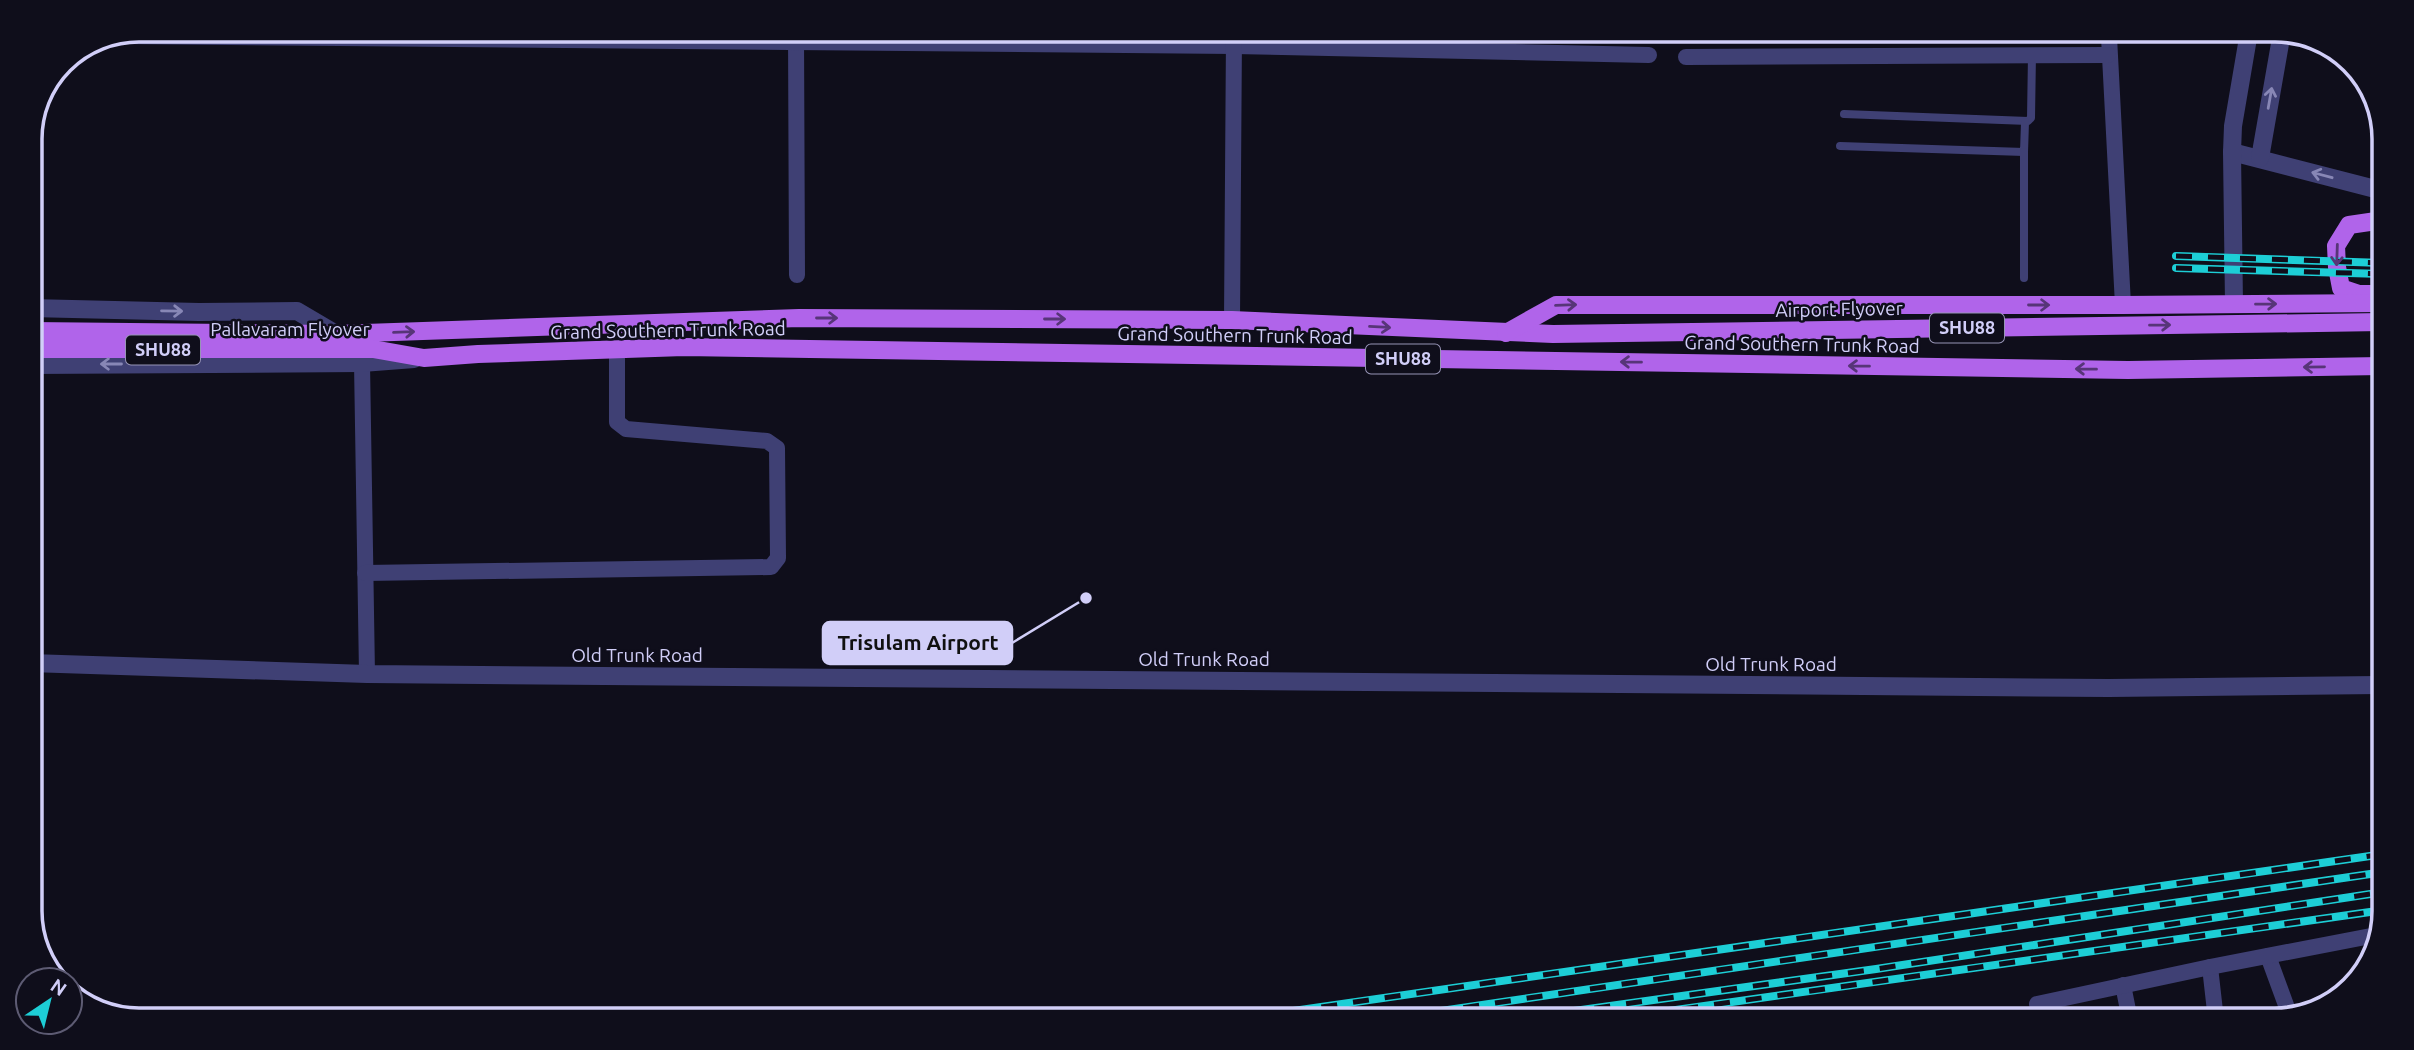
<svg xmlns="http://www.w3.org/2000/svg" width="2414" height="1050" font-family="Ubuntu,sans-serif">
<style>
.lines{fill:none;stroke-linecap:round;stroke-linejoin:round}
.service{stroke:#3f4074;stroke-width:8}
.minor{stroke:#3f4074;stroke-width:16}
.tertiary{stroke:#3f4074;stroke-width:18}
.primary{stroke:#b064ea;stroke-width:18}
.rail-casing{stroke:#1dced6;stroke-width:8}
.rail{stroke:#0f0e1b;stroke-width:5;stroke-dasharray:16;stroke-linecap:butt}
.oneway{stroke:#8887b6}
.oneway2{stroke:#573578}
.labels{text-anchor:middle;stroke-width:5;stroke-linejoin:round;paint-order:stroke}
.shield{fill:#0f0e1b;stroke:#9794b6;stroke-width:2}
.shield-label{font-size:18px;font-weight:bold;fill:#d1cef8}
.street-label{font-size:19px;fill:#d1cef8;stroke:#0f0e1b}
.rim{fill:none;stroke:#d1cef8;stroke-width:3.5}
.leader{fill:none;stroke:#d1cef8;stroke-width:2.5}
.callout-dot{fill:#d1cef8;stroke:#0f0e1b;stroke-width:2.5}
.callout{fill:#d1cef8;stroke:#d1cef8;stroke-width:2.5}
.callout-label{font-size:21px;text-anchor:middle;font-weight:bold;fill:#111}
</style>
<rect width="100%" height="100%" fill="#0f0e1b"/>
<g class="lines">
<!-- service -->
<g class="service">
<path d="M1844,114L2028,121L2031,118L2032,54"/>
<path d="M1840,146L2024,152L2025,122"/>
<path d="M2024,152V278"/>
</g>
<!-- minor -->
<g class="minor">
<path d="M796,32L797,275"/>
<path d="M123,36L1234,46L1649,55"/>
<path d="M2109,37L2123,305"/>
<path d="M1686,57L2108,55"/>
<path d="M1232,320L1234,34"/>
<path d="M362,363L367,674"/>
<path d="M365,573L771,567L778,558L777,448L767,441L626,429L617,422V350"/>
<path d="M2268,956L2290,1016"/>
<path d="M2210,967L2216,1020"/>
<path d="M2123,985L2130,1020"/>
<path d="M2041,1019L2037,1004L2210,967L2376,935"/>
</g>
<!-- tertiary -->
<g class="tertiary">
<path d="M2232,152L2383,191"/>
<path d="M2260,158L2281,38"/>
<path d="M2234,304L2232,152L2233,126L2248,38"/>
<path d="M30,308L199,312L297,311L336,334"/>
<path d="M30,365L362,363L414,359"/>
<path d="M30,663L367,674L2109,688L2379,685"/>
</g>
<!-- primary -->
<g class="primary">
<path d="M2371,294H2359L2341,288L2337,267L2336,246L2349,225L2383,220"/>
<path d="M30,331L336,334L799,318L1232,320L1553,334L2382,322"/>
<path d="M1506,333L1556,305H2123L2382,303"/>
<path d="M30,349H373L424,358L478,354L684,347L2128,370L2382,366"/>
</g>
<!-- rail casing -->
<g class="rail-casing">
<g id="rail">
<path d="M2176,256L2383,263"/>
<path d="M2176,268L2383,274"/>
<path d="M1258,1016L2377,855"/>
<path d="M1400,1017L2377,873"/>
<path d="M1531,1017L1876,969L2377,893"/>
<path d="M1619,1018L2377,911"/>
</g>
</g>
<!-- rail -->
<use href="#rail" class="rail"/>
</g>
<!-- one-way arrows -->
<defs><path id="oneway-shaft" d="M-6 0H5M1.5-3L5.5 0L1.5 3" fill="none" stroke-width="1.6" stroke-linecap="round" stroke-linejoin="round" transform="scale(1.75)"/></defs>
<g class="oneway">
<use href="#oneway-shaft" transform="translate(2270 98) rotate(-80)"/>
<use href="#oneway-shaft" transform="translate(2322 175) rotate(-165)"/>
<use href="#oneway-shaft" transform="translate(172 311) rotate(1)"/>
<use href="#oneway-shaft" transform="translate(111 364) rotate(180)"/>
</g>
<g class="oneway2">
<use href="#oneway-shaft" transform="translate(2337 255) rotate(92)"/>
<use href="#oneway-shaft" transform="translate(2266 304) rotate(-1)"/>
<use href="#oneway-shaft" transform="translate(1566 305) rotate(-2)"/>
<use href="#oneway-shaft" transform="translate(2039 305)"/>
<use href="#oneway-shaft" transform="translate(827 318)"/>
<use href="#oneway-shaft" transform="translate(1055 319)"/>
<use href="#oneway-shaft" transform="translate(2160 325) rotate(-1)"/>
<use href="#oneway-shaft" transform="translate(1380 327) rotate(3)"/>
<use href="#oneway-shaft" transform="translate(404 332) rotate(-2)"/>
<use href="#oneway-shaft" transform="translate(1631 362) rotate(-179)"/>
<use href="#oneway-shaft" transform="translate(1859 366) rotate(-179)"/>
<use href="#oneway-shaft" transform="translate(2314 367) rotate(179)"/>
<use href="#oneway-shaft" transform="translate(2086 369) rotate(-179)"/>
</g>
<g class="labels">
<!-- shield labels -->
<g class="shield">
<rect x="1930" y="313.5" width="74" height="29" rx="5"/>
<rect x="126" y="335.5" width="74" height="29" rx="5"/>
<rect x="1366" y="344.5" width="74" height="29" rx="5"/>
</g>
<g class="shield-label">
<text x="1967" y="334">SHU88</text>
<text x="163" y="356">SHU88</text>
<text x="1403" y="365">SHU88</text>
</g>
<!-- street labels -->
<g class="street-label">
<text transform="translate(1839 309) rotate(-1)" y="7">Airport Flyover</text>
<text x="290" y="336">Pallavaram Flyover</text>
<text transform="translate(668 330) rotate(-1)" y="7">Grand Southern Trunk Road</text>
<text transform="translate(1235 335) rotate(1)" y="7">Grand Southern Trunk Road</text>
<text transform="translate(1802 344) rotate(1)" y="7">Grand Southern Trunk Road</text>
<text x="637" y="662">Old Trunk Road</text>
<text x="1204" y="666">Old Trunk Road</text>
<text x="1771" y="671">Old Trunk Road</text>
</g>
</g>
<!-- crop -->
<path d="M0 0H2414V1050H0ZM139 42H2275A97 97 0 0 1 2372 139V911A97 97 0 0 1 2275 1008H139A97 97 0 0 1 42 911V139A97 97 0 0 1 139 42Z" fill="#0f0e1b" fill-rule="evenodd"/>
<path class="rim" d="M139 42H2275A97 97 0 0 1 2372 139V911A97 97 0 0 1 2275 1008H139A97 97 0 0 1 42 911V139A97 97 0 0 1 139 42Z"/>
<!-- callouts -->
<path class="leader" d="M1086 598L1012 643"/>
<circle class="callout-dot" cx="1086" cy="598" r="7"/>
<rect class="callout" x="823" y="622" width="189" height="42" rx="7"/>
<g class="callout-label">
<text x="918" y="650">Trisulam Airport</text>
</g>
<!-- north arrow -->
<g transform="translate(49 1001) rotate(35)"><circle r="33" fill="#0f0e1b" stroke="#5d5b73" stroke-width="2"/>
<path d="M0-5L12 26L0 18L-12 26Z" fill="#1dced6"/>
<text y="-10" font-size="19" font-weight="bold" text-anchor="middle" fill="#d1cef8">N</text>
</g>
</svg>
